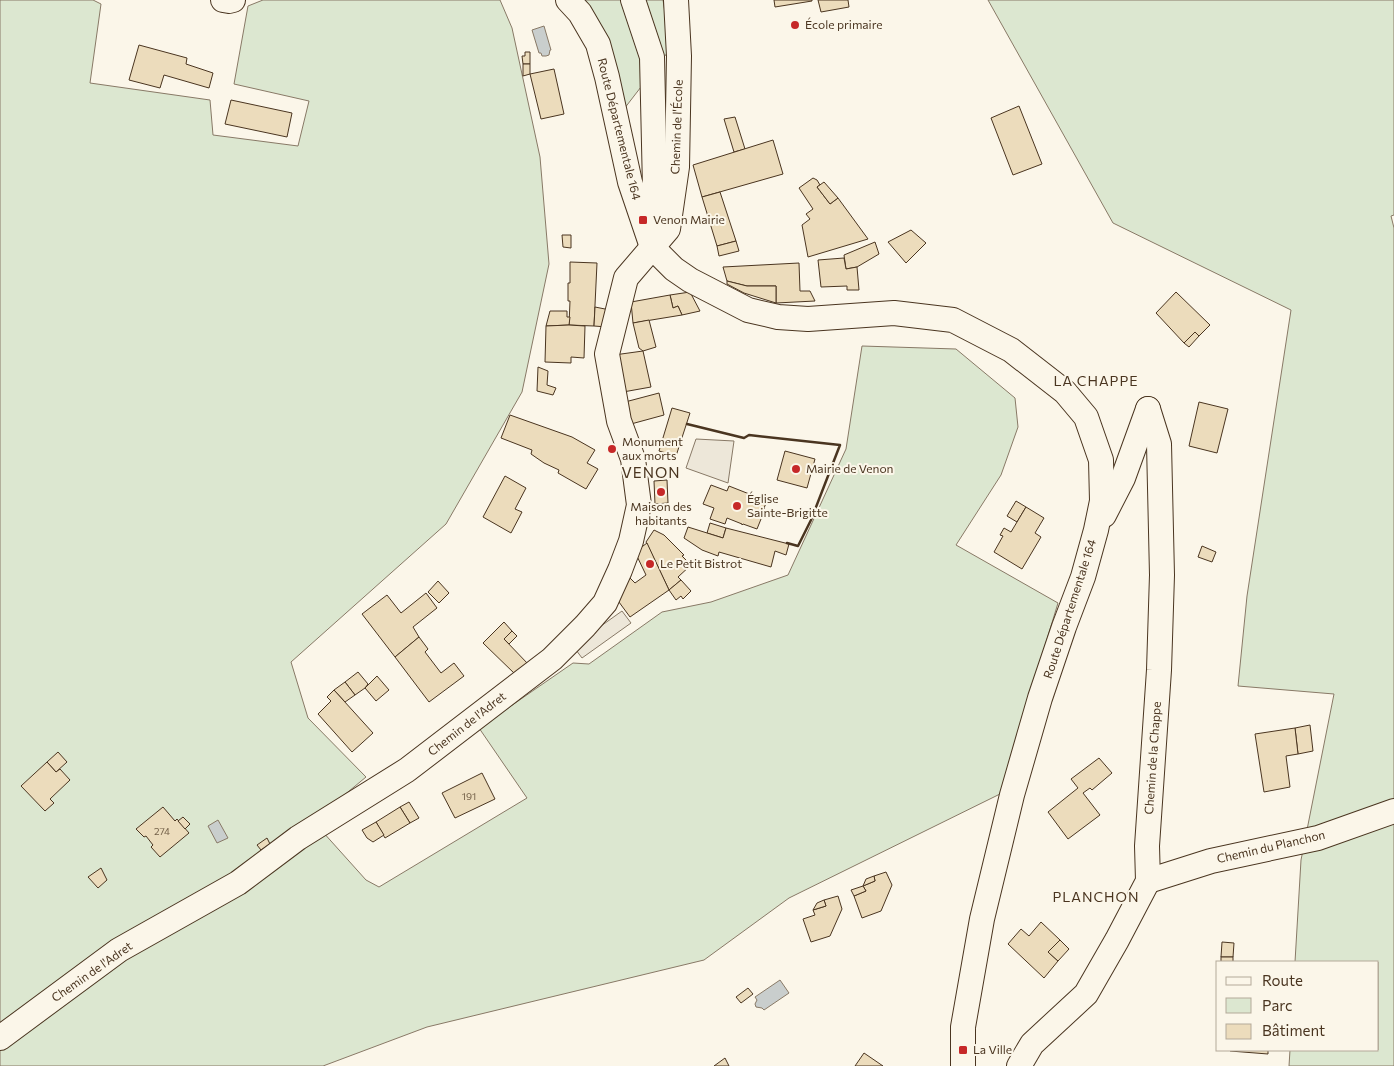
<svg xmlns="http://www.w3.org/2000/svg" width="1394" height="1066" font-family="Commissioner,sans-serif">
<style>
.green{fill:#dce7d0;stroke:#887966}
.parking{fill:#ede7d9;stroke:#887966}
.water{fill:#c9cecd;stroke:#887966}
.building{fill:#ecdcbc;stroke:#4a3520}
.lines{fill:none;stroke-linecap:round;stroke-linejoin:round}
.minor-casing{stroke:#4a3520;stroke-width:26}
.minor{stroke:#fbf6e9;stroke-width:24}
.wall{stroke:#4a3520;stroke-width:2.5}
.poi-dot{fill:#c62828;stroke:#fbf6e9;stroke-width:2}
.labels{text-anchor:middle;stroke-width:4;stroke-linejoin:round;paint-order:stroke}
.number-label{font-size:10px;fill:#725f47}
.poi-label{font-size:12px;fill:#4a3520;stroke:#fbf6e9;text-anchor:start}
.street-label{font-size:12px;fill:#4a3520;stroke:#fbf6e9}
.neighbourhood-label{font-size:14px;letter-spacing:1px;fill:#4a3520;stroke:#fbf6e9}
.quarter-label{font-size:15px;letter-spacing:1px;fill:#4a3520;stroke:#fbf6e9}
</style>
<rect width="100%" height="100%" fill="#fbf6e9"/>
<!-- green -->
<g class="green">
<path d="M0,0H93L101,4L90,83L210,100L213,135L298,146L309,101L234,84L248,6L263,0H500L512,28L540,157L549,264L522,392L446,524L291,662L308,718L366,777L313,821L366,880L379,887L527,798L479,728L573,663L589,664L662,612L711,602L788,575L846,449L862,346L956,349L1015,398L1018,427L1001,475L956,545L1058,603L1000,794L789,898L704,960L427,1027L323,1066H0Z"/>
<path d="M572,0H663L671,48L624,109Z"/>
<path d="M988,0H1394V215L1391,216L1394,228V1066H1289L1290,1050H1378V962H1295L1301,860L1334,694L1238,686L1247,596L1291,310L1113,223Z"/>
</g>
<!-- parking -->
<g class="parking">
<path d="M696,439L734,441L728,483L686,468Z"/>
<path d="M622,611L631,623L582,658L573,646Z"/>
</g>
<!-- water -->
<g class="water">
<path d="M544,26L551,50H550L549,55L546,56H542L541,53H539L532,30Z"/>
<path d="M218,820L228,838L217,843L208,826Z"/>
<path d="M780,980L789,993L764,1010L762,1008L756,1007L755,1004L757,1000L755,997Z"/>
</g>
<!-- building -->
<g class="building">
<path d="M774,0H812V1L775,7Z"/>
<path d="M818,0H848L849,7L821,12Z"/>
<path d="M139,45L187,58L186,64L213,73L209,88L164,75L160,88L129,80Z"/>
<path d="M525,52H530V64H523L522,56H525Z"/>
<path d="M523,64H530V74L523,76Z"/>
<path d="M554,69L564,114L541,119L530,74Z"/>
<path d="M231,100L292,113L287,137L225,124Z"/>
<path d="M1019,106L1042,164L1013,175L991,118Z"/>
<path d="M735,117L745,149L734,152L724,119Z"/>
<path d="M773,140L783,174L702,197L693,165Z"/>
<path d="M813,178L817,180L820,185L817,187L830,204L838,198L868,239L808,257L802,225L810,219L806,214L813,209L799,188Z"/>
<path d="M824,182L838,198L830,204L817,187Z"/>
<path d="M720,192L736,241L717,246L702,197Z"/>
<path d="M911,230L926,243L906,263L888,242Z"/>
<path d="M562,235H571V248L563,247Z"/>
<path d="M736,241L739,251L719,256L717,246Z"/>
<path d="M875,242L879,254L857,267L846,269L844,255Z"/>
<path d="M844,258L846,269L857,267L859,290H847V286L821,287L818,260Z"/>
<path d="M570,262L597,263L594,326L569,325L570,301H568V283H570Z"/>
<path d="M799,263L800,291H810L815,301L776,303V286H747L727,281L723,267Z"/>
<path d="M727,281L747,286H776V303L744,293L727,284Z"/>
<path d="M690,292L700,311L682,315L678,306L673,308L670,295Z"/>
<path d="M1176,292L1210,325L1199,336L1195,332L1184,343L1156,313Z"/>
<path d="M670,295L673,308L678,306L682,315L633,323L631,302Z"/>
<path d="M595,307L610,310L607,327L594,326Z"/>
<path d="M550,311H567V317H570L569,325L546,326Z"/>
<path d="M649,320L656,347L643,351L639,348L633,323Z"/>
<path d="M569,325L585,326L584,358L571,357V363L545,362L546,326Z"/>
<path d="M1195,332L1199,336L1189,347L1184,343Z"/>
<path d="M643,351L651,387L623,392L614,355Z"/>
<path d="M538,367L548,371L547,385L556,388L553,395L537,391Z"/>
<path d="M659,393L664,415L631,424L625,402Z"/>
<path d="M1199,402L1228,409L1217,453L1189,446Z"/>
<path d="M672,408L690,413L676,456L659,451Z"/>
<path d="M510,415L572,437L595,450L587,463L598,469L586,489L558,473L559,470L544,463L531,454L532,450L501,438Z"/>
<path d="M785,451L815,459L807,488L777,480Z"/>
<path d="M505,476L526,488L515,509L522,512L511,533L483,517Z"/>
<path d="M667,480L668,503L655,504L654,481Z"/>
<path d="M711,485L727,491L729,486L767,501L764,508L765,509L757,529L743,524L742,525V524L727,518L725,524L710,519L714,508L703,504Z"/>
<path d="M1016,501L1026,507L1017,522L1007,516Z"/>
<path d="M1026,507L1044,518L1035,533L1041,537L1022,569L994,552L1003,536L1000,535L1004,528L1011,532Z"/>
<path d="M710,523L726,528L723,538L707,533Z"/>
<path d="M688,527L723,538L726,528L789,544L786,555L775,551L771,567L719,552L718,556L702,550L684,538Z"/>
<path d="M654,530L664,535L684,555L682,556L691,565L678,577L681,580L669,590L646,542Z"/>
<path d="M647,543L669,590L630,617L616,598L619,590L630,578L635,583L646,575L635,552Z"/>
<path d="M1202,546L1216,552L1212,562L1198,557Z"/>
<path d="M681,580L691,591L683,599L681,596L676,600L669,590Z"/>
<path d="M438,581L449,593L439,603L428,592Z"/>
<path d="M426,593L437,608L413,627L419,637L395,657L362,614L387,595L401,613Z"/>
<path d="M504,622L512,631L504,639L529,665L516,675L483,643Z"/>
<path d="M512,631L517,636L509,644L504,639Z"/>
<path d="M419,637L428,649L425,652L441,673L454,663L464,676L429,702L395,657Z"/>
<path d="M358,672L368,684L365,688L355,695L345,682Z"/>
<path d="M377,676L389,690L376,701L365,688Z"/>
<path d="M345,682L355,695L345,702L334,690Z"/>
<path d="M334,690L373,733L352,752L318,714L331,701L327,697Z"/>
<path d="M1310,725L1313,751L1298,754L1295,728Z"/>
<path d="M1295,728L1298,754L1286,756L1290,787L1264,792L1255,734Z"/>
<path d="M58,752L67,762L56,772L47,762Z"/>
<path d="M1099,758L1112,773L1092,790L1090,788L1083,793L1100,815L1068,839L1048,812L1078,788L1071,779Z"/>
<path d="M47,762L56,772L60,769L70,780L50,799L54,803L45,811L21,786Z"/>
<path d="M482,773L495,799L455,818L442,793Z"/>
<path d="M409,802L419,818L410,823L400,807Z"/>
<path d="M163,807L175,821L177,819L189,833L160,857L151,847L153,845L146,836L144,837L136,829Z"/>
<path d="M400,807L410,823L385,838L376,822Z"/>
<path d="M183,817L190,824L185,829L178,821Z"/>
<path d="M376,822L384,835L373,842L367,838L362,830Z"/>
<path d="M267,838L270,844L261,850L257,845Z"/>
<path d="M101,868L107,880L98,888L88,877Z"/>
<path d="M886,872L892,885L881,911L862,918L854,896L866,891L863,886L875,881L874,876Z"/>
<path d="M874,876L875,881L863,886L866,879Z"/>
<path d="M863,886L866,891L854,896L851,890Z"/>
<path d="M838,896L842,909L830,936L811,942L803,919L815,915L813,910L826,906L824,900Z"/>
<path d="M824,900L826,906L813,910L817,903Z"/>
<path d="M1041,922L1060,940L1048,952L1058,961L1044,978L1008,944L1021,929L1029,936Z"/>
<path d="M1060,940L1069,949L1058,961L1048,952Z"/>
<path d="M1222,942L1234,943L1233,957H1221Z"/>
<rect x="1221" y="957" width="12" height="5"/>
<path d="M748,988L753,994L741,1003L736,997Z"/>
<path d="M1230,1050H1268V1054L1230,1051Z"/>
<path d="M864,1053L883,1066H855Z"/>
<path d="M725,1058L729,1066H714Z"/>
</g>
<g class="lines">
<!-- minor casing -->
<g class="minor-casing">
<g id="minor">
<path d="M223,0L229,1L233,0"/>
<path d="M568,0L580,13L598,44L607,77L630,182L652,247L674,269L690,280L748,310L778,317L808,319L894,313L953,320L1011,350L1065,392L1086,417L1101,460L1102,501L1096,530L1083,577L1064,627L1040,698L1012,795L982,919L963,1027V1066"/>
<path d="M633,0L652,57L655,188L666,223"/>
<path d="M1104,515L1123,478L1148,409"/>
<path d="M1148,881L1211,861L1318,838L1394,811"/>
<path d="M0,1038L119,950L238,883L298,838L407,770L552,659L585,626L605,603L620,570L631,541L639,505L633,459L619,421L607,354L626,278L668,229L677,167L679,56L676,0"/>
<path d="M1019,1066L1032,1044L1086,994L1117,940L1148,881L1147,846L1159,670L1162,575L1159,444L1148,409"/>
</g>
</g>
<!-- minor -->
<use href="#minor" class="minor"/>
<!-- wall -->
<path class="wall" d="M687,424L744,438L749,435L840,445L811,520L798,546L787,543"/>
</g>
<!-- markers -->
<g class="poi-dot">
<circle cx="795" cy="25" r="5"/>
<rect x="638" y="215" width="10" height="10" rx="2.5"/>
<circle cx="612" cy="449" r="5"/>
<circle cx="796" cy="469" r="5"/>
<circle cx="661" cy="492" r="5"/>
<circle cx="737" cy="506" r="5"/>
<circle cx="650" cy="564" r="5"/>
<rect x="958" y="1045" width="10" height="10" rx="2.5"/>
</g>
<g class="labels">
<!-- number labels -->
<g class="number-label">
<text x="469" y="800">191</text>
<text x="162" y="835">274</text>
</g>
<!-- poi labels -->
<g class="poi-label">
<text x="805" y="29">École primaire</text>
<text x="653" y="224">Venon Mairie</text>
<text x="622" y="446">Monument<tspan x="622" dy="14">aux morts</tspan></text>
<text x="806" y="473">Mairie de Venon</text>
<text x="747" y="503">Église<tspan x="747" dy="14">Sainte-Brigitte</tspan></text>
<text x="661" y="511" text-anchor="middle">Maison des<tspan x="661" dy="14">habitants</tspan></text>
<text x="660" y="568">Le Petit Bistrot</text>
<text x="973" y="1054">La Ville</text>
</g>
<!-- street labels -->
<g class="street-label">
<text transform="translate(677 127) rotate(-88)" y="4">Chemin de l'École</text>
<text transform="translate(619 129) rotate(76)" y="4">Route Départementale 164</text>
<text transform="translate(1070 609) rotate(-72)" y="4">Route Départementale 164</text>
<text transform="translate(467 724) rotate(-38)" y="4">Chemin de l'Adret</text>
<text transform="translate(1153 758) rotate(-86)" y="4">Chemin de la Chappe</text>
<text transform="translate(1271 847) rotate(-13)" y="4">Chemin du Planchon</text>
<text transform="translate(92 972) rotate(-35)" y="4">Chemin de l'Adret</text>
</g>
<!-- neighbourhood labels -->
<g class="neighbourhood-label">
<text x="1096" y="386">LA CHAPPE</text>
<text x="1096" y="902">PLANCHON</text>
</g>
<!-- quarter labels -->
<g class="quarter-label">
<text x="651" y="478">VENON</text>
</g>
</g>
<!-- legend -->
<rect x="1216" y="961" width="162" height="90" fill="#fbf6e9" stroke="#b4a999"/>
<rect x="1226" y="977" width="25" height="8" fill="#fbf6e9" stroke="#b4a999"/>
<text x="1262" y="986" font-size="15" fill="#4a3520">Route</text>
<rect x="1226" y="998" width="25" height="15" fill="#dce7d0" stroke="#b4a999"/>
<text x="1262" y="1011" font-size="15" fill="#4a3520">Parc</text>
<rect x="1226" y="1024" width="25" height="15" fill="#ecdcbc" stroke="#b4a999"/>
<text x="1262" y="1036" font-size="15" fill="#4a3520">Bâtiment</text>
</svg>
